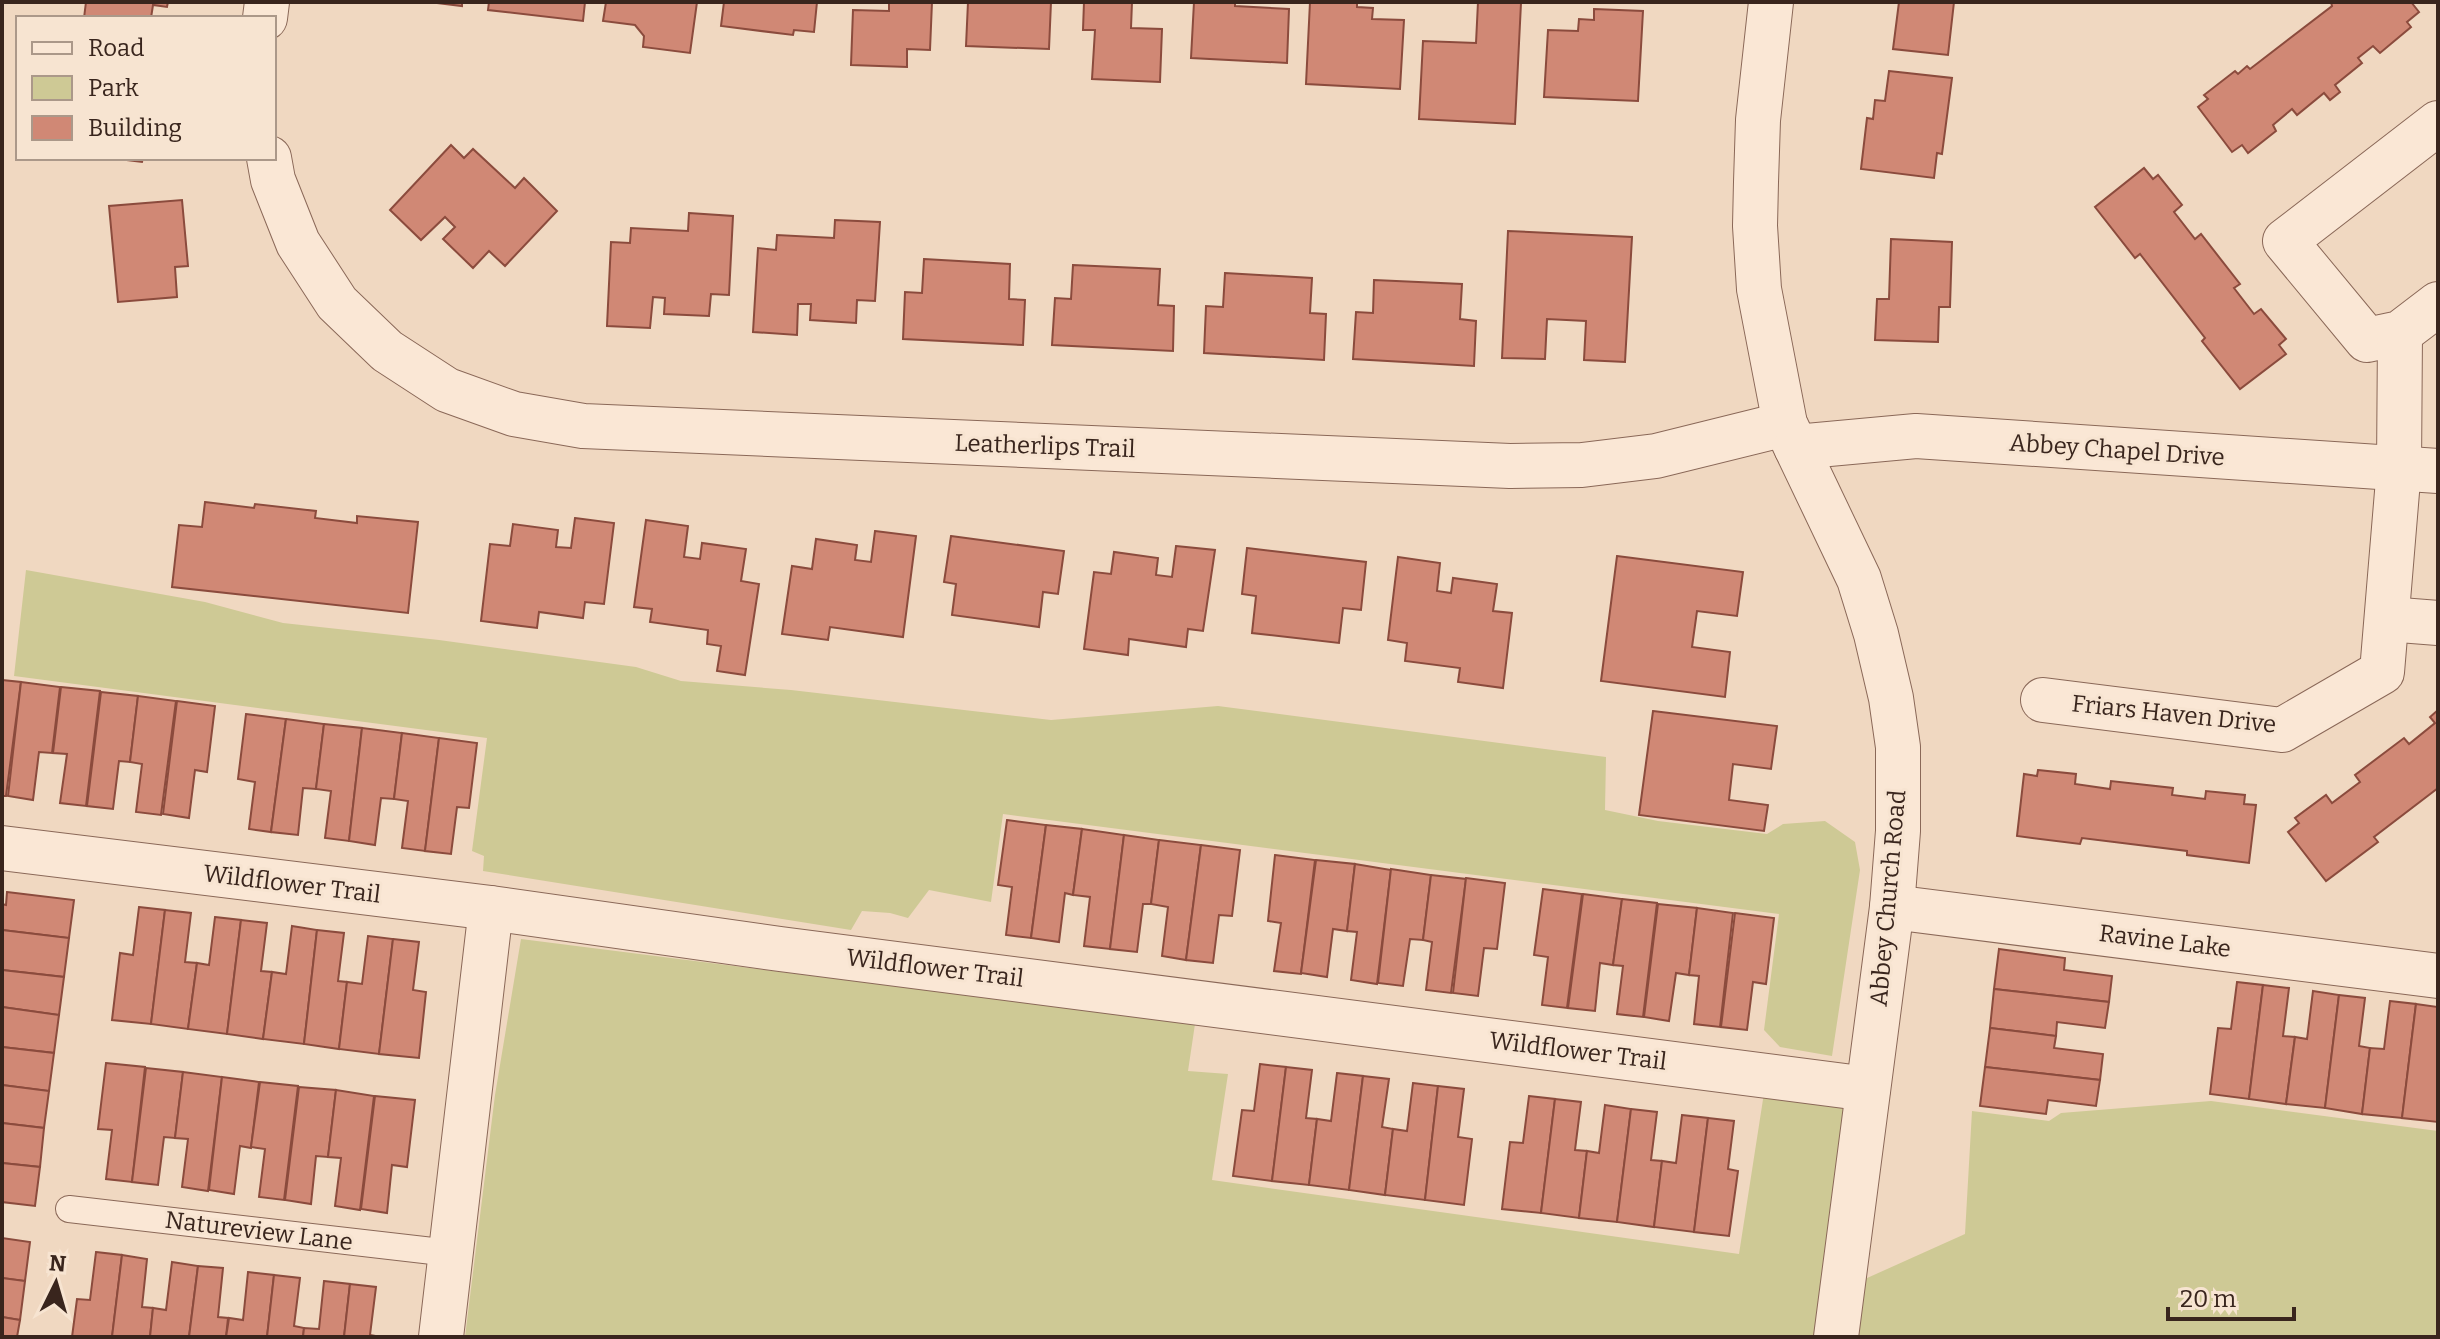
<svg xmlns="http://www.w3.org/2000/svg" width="2440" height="1339" font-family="Bitter,serif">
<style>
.green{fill:#cec995}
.building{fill:#d08875;stroke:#8b4b3d;stroke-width:2}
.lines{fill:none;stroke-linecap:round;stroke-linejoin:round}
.lane-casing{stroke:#8a6858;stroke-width:28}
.street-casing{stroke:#8a6858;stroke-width:46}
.lane{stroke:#fae7d5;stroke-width:26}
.street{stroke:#fae7d5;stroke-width:44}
.labels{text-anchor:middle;stroke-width:6;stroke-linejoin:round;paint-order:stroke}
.street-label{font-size:24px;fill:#39251d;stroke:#f7e4d1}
</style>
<rect width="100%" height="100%" fill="#f0d8c1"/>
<!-- green -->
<g class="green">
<path d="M26,570L205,602L283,623L439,640L636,667L681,681L791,690L1051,720L1218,706L1606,757L1605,810L1658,821L1767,834L1783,824L1825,821L1855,842L1860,870L1832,1056L1780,1047L1764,1030L1779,914L1003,814L991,902L929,890L908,918L890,913L862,911L851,930L483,871L484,856L472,851L487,738L14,676Z"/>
<path d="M521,939L1195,1024L1188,1071L1228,1074L1212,1180L1739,1254L1764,1093L1844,1104L1814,1337H465L495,1095Z"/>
<path d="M2211,1101L2438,1131V1337H1855L1856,1283L1965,1234L1972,1111L2049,1121L2061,1113Z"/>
</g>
<!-- building -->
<g class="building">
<path d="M86,2H168L167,7L153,5L151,18H84Z"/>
<path d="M429,2H462V6Z"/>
<path d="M489,2H585L583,21L488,10Z"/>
<path d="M606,2H697L690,53L643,47L644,36L635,25L603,21Z"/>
<path d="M724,2H817L814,32L794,30L793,35L721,26Z"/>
<path d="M889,2H932L930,50L907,49V67L851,65L853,10L889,11Z"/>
<path d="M968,2H1051L1049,49L966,46Z"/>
<path d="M1084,2H1132L1131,28L1162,29L1160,82L1092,79L1095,30H1083Z"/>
<path d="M1194,2H1235V6L1289,9L1287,63L1191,58Z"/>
<path d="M1310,2H1357V7L1373,8L1372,19L1404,20L1400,89L1306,84Z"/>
<path d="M1478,2L1521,3L1515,124L1419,119L1423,41L1476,43Z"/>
<path d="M1899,2H1954L1948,55L1893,49Z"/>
<path d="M2331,2H2411L2419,12L2407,22L2411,27L2380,53L2373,46L2358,58L2362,63L2335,85L2340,92L2330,100L2324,93L2297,115L2292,109L2273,125L2276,131L2248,153L2242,145L2232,152L2198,107L2208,99L2204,95L2235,71L2238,74L2247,66L2250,69L2332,6Z"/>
<path d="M1594,9L1643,11L1638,101L1544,97L1548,30L1578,31L1579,19L1594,20Z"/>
<path d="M1889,71L1952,78L1942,154L1937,153L1934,178L1861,169L1867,118L1873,119L1875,100L1885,101Z"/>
<path d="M451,145L464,158L473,149L515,188L524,178L557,211L505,266L489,251L473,268L443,239L455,227L445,217L421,240L390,210Z"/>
<path d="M110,158H143L142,162Z"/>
<path d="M2144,168L2153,179L2158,175L2182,205L2174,212L2195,239L2201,234L2240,284L2234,288L2254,314L2261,309L2286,339L2279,345L2286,354L2240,389L2202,341L2205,338L2140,254L2135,258L2095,207Z"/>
<path d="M182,200L188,266L175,267L177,297L118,302L109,206Z"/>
<path d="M689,213L733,216L729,295L711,294L709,316L664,314L665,298L653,297L650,328L607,326L611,242L630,243L631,228L688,231Z"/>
<path d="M835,220L880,222L875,301L857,300L856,323L810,320L811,304H798L797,335L753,332L758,248L776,250L777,235L834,238Z"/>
<path d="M1508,231L1632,237L1625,362L1584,360L1586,321L1547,319L1545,359L1502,358Z"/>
<path d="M1891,239L1952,242L1950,307H1939L1938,342L1875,340L1877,299H1889Z"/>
<path d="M924,259L1010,264L1009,299L1025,300L1023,345L903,339L905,292L922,293Z"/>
<path d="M1073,265L1160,269L1158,305L1174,306L1173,351L1052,345L1055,298L1071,299Z"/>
<path d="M1225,273L1312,278L1310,313L1326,314L1324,360L1204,353L1206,306L1223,307Z"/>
<path d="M1374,280L1462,284L1460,319L1476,321L1474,366L1353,359L1356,312L1373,313Z"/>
<path d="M205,502L254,508L255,504L316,511L315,518L357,523V516L418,522L408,613L172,587L179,525L202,527Z"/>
<path d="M575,518L614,523L604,604L585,602L583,618L539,612L537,628L481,621L490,544L510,546L513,524L558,530L556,547L571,548Z"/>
<path d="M646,520L688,526L684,557L700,559L702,543L746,549L741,581L759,584L745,675L717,671L721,646L707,644L708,630L650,622L652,609L634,607Z"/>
<path d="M875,531L916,536L903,637L830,627L828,640L782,634L792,566L812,569L816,539L857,545L855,560L871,562Z"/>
<path d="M951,536L1064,551L1058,594L1043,592L1039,627L952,615L956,584L944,582Z"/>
<path d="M1176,546L1215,550L1203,631L1188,629L1186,647L1129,639L1128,655L1084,649L1094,572L1111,574L1114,552L1158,558L1156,575L1172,577Z"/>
<path d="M1247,548L1366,562L1361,610L1343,608L1339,643L1252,633L1256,596L1242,594Z"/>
<path d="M1617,556L1743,572L1737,616L1697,611L1692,647L1730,652L1725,697L1601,681Z"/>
<path d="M1398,557L1440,563L1437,591L1451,593L1453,578L1497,584L1493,611L1512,613L1503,688L1458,682L1460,668L1405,661L1407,643L1388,640Z"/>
<path d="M2,680L21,682L6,796H2Z"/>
<path d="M21,682L60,687L52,753L39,752L33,800L8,796Z"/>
<path d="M61,687L100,691L86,806L60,803L67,754L53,753Z"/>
<path d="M101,692L138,696L130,762L119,761L113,809L87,806Z"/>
<path d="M138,696L176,701L161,815L136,812L142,764L130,762Z"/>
<path d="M177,701L215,706L207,772L195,770L189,818L163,814Z"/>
<path d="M2438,710V788L2374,837L2378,842L2326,881L2288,832L2299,823L2295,818L2326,795L2332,803L2360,782L2355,775L2404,738L2409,744L2435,723L2430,717Z"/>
<path d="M1653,711L1777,726L1771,769L1733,764L1729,800L1768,805L1764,831L1639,815Z"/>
<path d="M246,714L286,719L271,832L249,829L255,782L238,779Z"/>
<path d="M286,719L324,724L316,789L303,788L298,835L271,832Z"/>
<path d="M324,724L362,728L349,841L325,838L331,791L316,789Z"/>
<path d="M362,728L402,733L394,799L381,798L375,845L349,841Z"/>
<path d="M402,733L439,738L425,851L402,848L408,801L394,799Z"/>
<path d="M439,738L477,743L469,808L457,807L451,854L425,851Z"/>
<path d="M2038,770L2076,774L2075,784L2110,789L2111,781L2173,788L2172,795L2205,799L2206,791L2245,795L2244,804L2256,805L2249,863L2187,855V851L2082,838L2080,844L2017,836L2024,774L2037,776Z"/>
<path d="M1007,820L1046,825L1031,938L1006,935L1012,887L998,885Z"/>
<path d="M1046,825L1082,829L1073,895L1065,893L1059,942L1031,938Z"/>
<path d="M1082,829L1124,835L1110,949L1084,946L1090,897L1073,895Z"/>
<path d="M1124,835L1159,840L1151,904H1143L1137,952L1110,949Z"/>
<path d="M1159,840L1201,845L1186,960L1162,956L1168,907L1151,904Z"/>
<path d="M1201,845L1240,850L1232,916L1219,915L1213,963L1186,960Z"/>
<path d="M1275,855L1315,860L1301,974L1274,971L1281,923L1268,921Z"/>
<path d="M1316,860L1355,864L1347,931L1333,929L1327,977L1301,973Z"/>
<path d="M1355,864L1391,870L1377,984L1351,980L1357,932L1347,931Z"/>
<path d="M1391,869L1431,875L1423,940L1410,939L1403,986L1378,983Z"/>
<path d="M1431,875L1466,879L1451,993L1426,990L1432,942L1423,940Z"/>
<path d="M1466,878L1505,883L1497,949L1484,948L1478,996L1453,993Z"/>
<path d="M1543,889L1582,894L1567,1008L1542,1005L1548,957L1534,955Z"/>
<path d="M7,892L74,900L69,938L2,930V904L6,905Z"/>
<path d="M1583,894L1622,899L1613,965L1600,963L1595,1011L1568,1008Z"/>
<path d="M1622,899L1657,903L1643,1017L1617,1014L1623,966L1613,965Z"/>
<path d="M1658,904L1697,908L1689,975L1676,973L1669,1021L1644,1017Z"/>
<path d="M139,907L165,910L151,1024L112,1020L120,953L133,955Z"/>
<path d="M1697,908L1733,913L1720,1027L1694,1024L1699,976L1689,975Z"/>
<path d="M165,910L191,913L185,962L197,963L188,1029L151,1024Z"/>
<path d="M1735,913L1774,918L1766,984L1753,982L1747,1030L1721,1027Z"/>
<path d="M215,917L241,920L227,1034L188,1029L197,963L209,965Z"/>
<path d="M241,920L267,923L261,971L272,972L263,1039L227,1034Z"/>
<path d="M292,926L317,930L304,1044L263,1039L272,972L286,974Z"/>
<path d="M2,930L69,938L64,977L2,970Z"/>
<path d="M317,930L344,933L338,981L347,982L339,1049L304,1044Z"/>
<path d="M368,936L393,939L379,1054L339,1049L347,982L362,984Z"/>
<path d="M393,939L419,942L413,990L426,992L419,1058L379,1054Z"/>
<path d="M1999,949L2065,958L2064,970L2112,976L2109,1002L1994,989Z"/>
<path d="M2,970L64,977L59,1015L2,1007Z"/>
<path d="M2237,982L2263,985L2249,1099L2210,1094L2218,1028L2231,1029Z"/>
<path d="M2263,985L2289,988L2283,1036L2295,1037L2286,1104L2249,1099Z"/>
<path d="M1994,989L2109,1002L2105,1028L2057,1022L2056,1036L1990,1028Z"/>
<path d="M2313,991L2339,995L2325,1108L2286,1104L2295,1037L2307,1039Z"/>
<path d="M2339,995L2365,998L2359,1046L2370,1048L2362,1114L2325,1108Z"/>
<path d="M2390,1001L2416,1004L2402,1118L2362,1114L2370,1048L2384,1049Z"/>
<path d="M2416,1004L2438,1007V1122L2402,1118Z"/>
<path d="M2,1007L59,1015L54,1053L2,1047Z"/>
<path d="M1990,1028L2056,1036L2054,1048L2103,1054L2100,1080L1985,1067Z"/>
<path d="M2,1047L54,1053L49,1091L2,1085Z"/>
<path d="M106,1063L145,1067L132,1182L106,1179L112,1130L98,1129Z"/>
<path d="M1260,1064L1286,1067L1272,1181L1233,1176L1242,1110L1254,1111Z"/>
<path d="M1286,1067L1312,1070L1306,1118L1317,1119L1309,1185L1272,1181Z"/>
<path d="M1985,1067L2100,1080L2096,1106L2048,1100L2046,1114L1980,1106Z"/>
<path d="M146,1068L183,1072L175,1138L164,1137L158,1185L132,1182Z"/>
<path d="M183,1072L222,1077L208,1191L182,1187L188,1139L175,1138Z"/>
<path d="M1337,1073L1363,1076L1349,1190L1309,1185L1317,1119L1331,1121Z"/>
<path d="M1363,1076L1389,1079L1382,1127L1393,1129L1385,1195L1349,1190Z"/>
<path d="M222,1077L259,1082L251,1148L240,1146L234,1194L209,1190Z"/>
<path d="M260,1082L298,1086L284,1200L259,1197L265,1149L251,1147Z"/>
<path d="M1413,1083L1438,1086L1425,1200L1385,1195L1393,1129L1407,1131Z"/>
<path d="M2,1085L49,1091L44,1128L2,1123Z"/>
<path d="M1438,1086L1464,1089L1458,1137L1472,1139L1464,1205L1425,1200Z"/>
<path d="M299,1087L336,1090L328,1157L316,1156L311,1204L285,1200Z"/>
<path d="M336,1090L374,1096L360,1210L335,1206L341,1158L328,1157Z"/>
<path d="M375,1096L415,1100L407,1167L392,1165L387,1213L361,1209Z"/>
<path d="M1529,1096L1555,1099L1541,1213L1502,1209L1510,1142L1523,1143Z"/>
<path d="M1555,1099L1581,1102L1575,1150L1587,1151L1579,1218L1541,1213Z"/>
<path d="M1605,1105L1631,1109L1617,1222L1579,1218L1587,1151L1599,1153Z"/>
<path d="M1631,1109L1657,1112L1651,1160L1662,1161L1654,1227L1617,1222Z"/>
<path d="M1682,1115L1708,1118L1694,1232L1654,1227L1662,1161L1676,1163Z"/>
<path d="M1708,1118L1734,1121L1728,1169L1738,1171L1729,1236L1694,1232Z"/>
<path d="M2,1123L44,1128L40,1167L2,1163Z"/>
<path d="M2,1163L40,1167L35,1206L2,1202Z"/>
<path d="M2,1238L30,1242L25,1281L2,1278Z"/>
<path d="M96,1252L122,1255L112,1337H72L77,1299L90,1300Z"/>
<path d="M122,1255L147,1259L142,1307L153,1308L150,1337H112Z"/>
<path d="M172,1262L198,1266L189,1337H150L153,1308L166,1310Z"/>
<path d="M198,1266L223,1268L218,1317L228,1318L226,1337H189Z"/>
<path d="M248,1272L274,1275L267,1337H226L229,1318L243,1320Z"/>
<path d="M274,1275L300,1278L294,1326L304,1328L303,1337H267Z"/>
<path d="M2,1278L25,1281L20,1320L2,1317Z"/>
<path d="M324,1281L350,1284L344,1337H303L304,1328L319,1329Z"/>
<path d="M350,1284L376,1287L370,1335L381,1337H344Z"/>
<path d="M2,1317L20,1320L17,1337H2Z"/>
</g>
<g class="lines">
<!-- lane casing -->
<g class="lane-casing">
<path id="lane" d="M69,1209L450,1253"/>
</g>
<!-- street casing -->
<g class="street-casing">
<g id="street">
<path d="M1771,2L1758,120L1756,182L1755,226L1759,289L1785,424L1859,579L1876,634L1891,698L1898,747V831L1892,907L1836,1337"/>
<path d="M265,18L267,2"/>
<path d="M2438,123L2285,241L2367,340L2400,333L2438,304"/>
<path d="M269,158L273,180L298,243L337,303L387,351L447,390L514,414L583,426L1510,466L1582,465L1656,456L1785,424"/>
<path d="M1796,447L1916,436L2438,471"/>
<path d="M2387,619L2438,623"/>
<path d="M2043,700L2282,730L2382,672L2399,468L2400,333"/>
<path d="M2,848L491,908L780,949L1868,1089"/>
<path d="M1892,907L2438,976"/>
<path d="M441,1337L491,908"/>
</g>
</g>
<!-- lane -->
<use href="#lane" class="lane"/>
<!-- street -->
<use href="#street" class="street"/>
</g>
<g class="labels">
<!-- street labels -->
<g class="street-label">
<text transform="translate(1045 446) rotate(2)" y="8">Leatherlips Trail</text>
<text transform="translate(2117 450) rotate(4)" y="8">Abbey Chapel Drive</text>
<text transform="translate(2174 714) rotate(6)" y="8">Friars Haven Drive</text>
<text transform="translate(292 884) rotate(7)" y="8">Wildflower Trail</text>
<text transform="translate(1888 898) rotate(-85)" y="8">Abbey Church Road</text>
<text transform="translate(2165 941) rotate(7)" y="8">Ravine Lake</text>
<text transform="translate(935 968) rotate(7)" y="8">Wildflower Trail</text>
<text transform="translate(1578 1051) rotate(7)" y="8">Wildflower Trail</text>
<text transform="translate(259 1231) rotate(7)" y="8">Natureview Lane</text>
</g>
</g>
<!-- border -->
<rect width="2440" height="1339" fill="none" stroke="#39251d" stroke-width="8"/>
<!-- legend -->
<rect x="16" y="16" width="260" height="144" fill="#f7e4d1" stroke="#ab9889" stroke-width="2"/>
<rect x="32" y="42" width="40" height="12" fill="#fae7d5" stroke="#ab9889" stroke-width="2"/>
<text x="88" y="56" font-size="24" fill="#39251d">Road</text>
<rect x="32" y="76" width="40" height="24" fill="#cec995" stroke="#ab9889" stroke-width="2"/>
<text x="88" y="96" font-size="24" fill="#39251d">Park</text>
<rect x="32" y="116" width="40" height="24" fill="#d08875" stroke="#ab9889" stroke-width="2"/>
<text x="88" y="136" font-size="24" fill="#39251d">Building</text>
<!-- north arrow -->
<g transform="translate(56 1283) rotate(5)" stroke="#f7e4d1" stroke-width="6" paint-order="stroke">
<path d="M0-6L14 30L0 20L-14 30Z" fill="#39251d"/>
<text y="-12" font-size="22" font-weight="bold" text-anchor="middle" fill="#39251d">N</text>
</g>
<!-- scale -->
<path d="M2168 1307v12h126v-12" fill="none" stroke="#39251d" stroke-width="4"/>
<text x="2180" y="1307" font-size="24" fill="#39251d" stroke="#f7e4d1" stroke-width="6" paint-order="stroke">20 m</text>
</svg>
